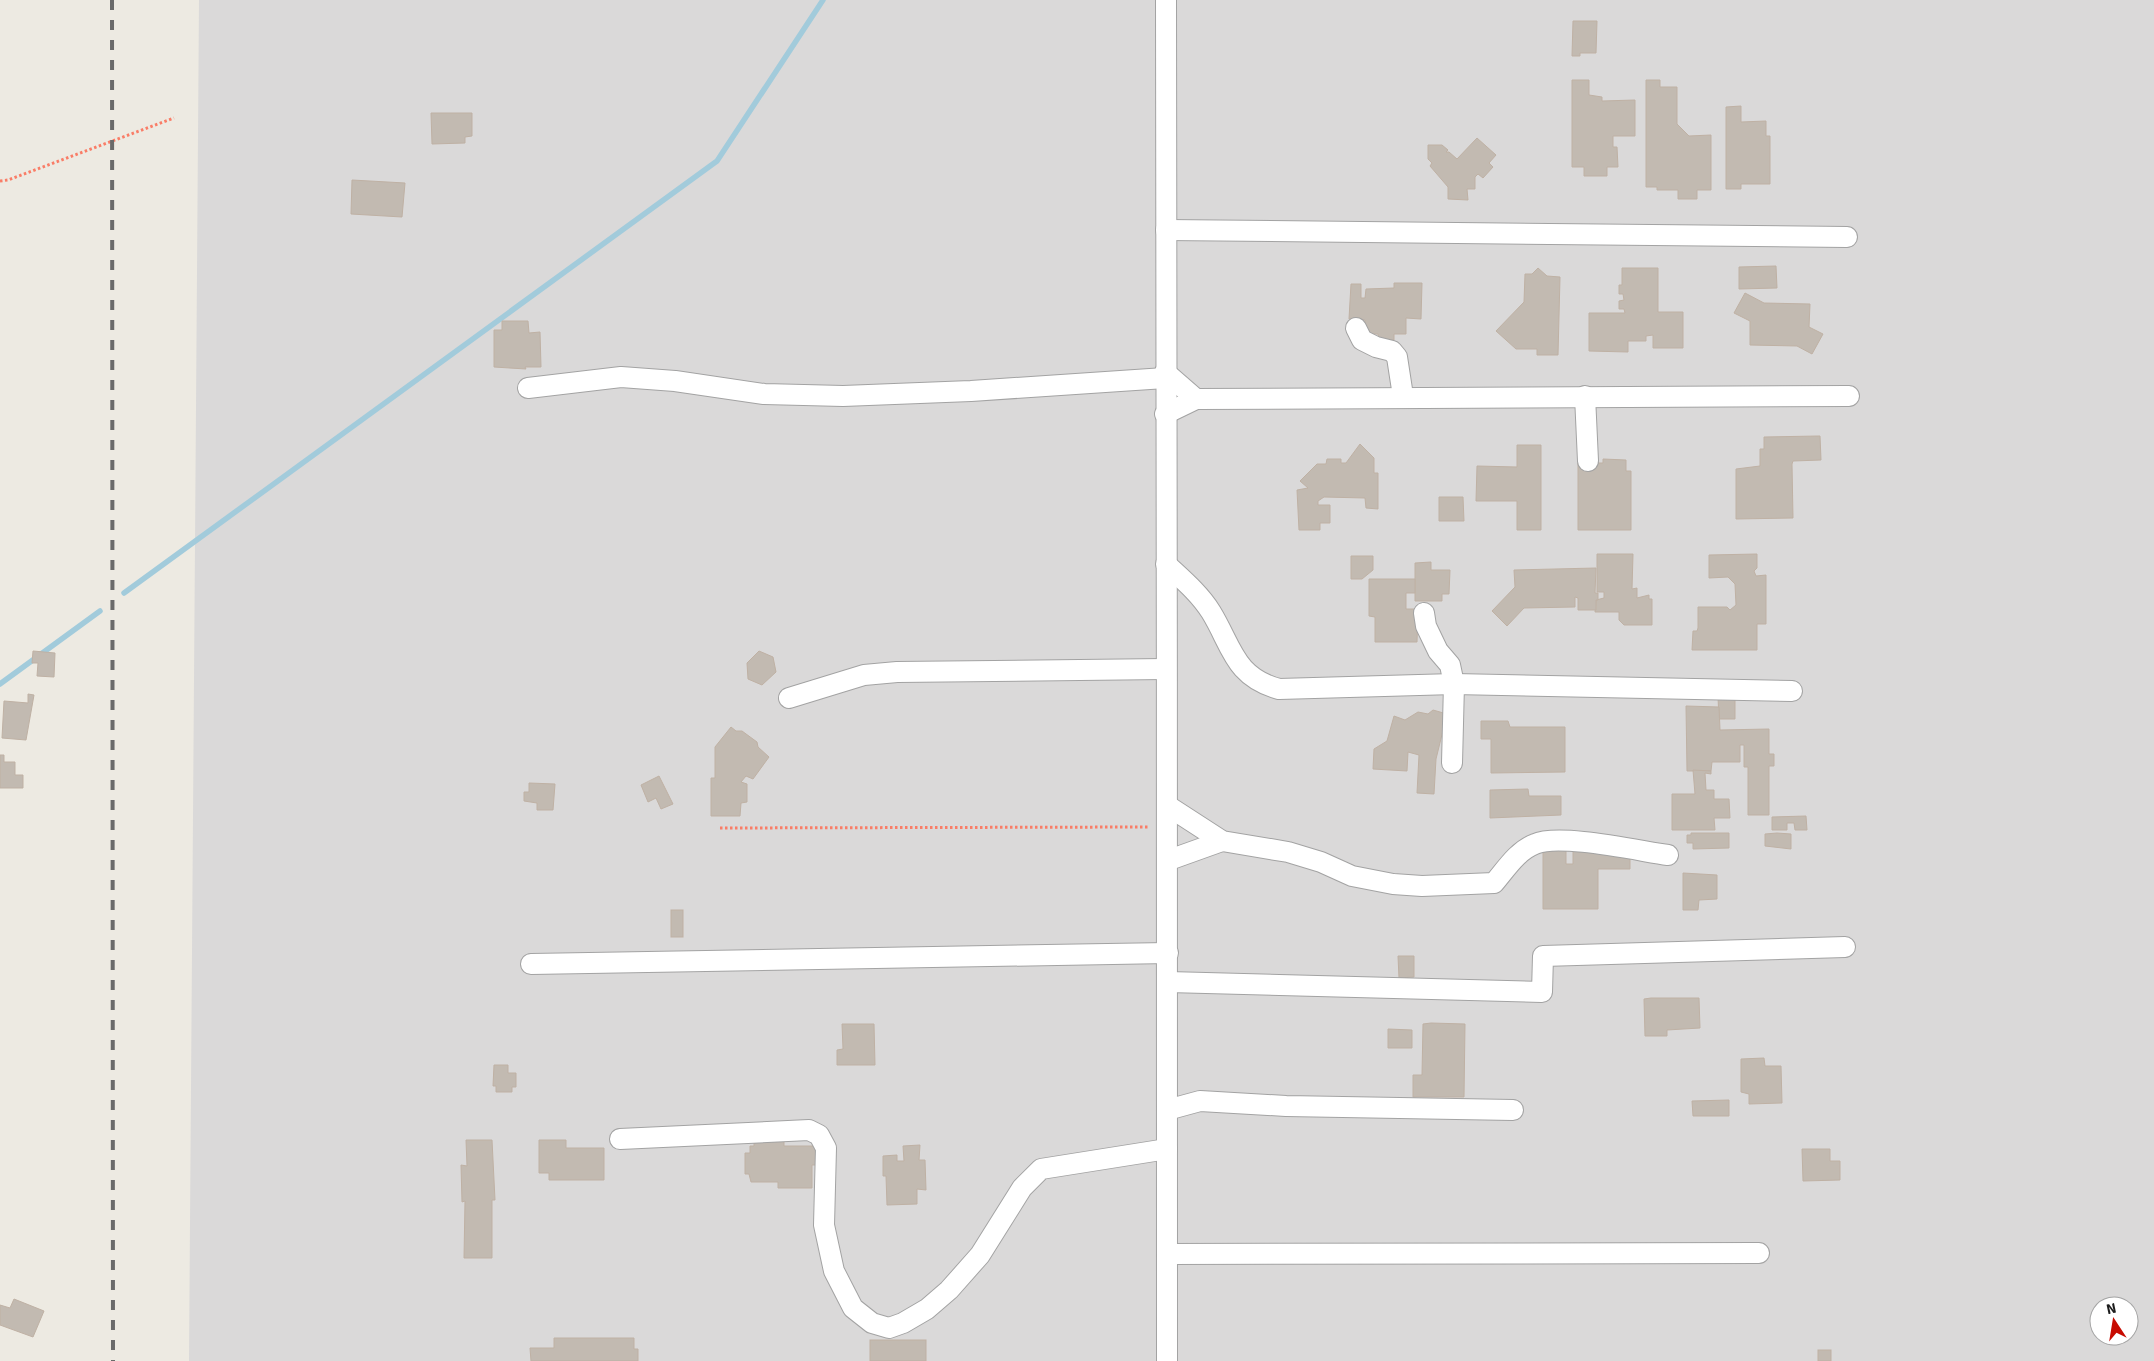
<svg xmlns="http://www.w3.org/2000/svg" width="2154" height="1361" font-family="Signika,sans-serif">
<style>
.residential{fill:#dad9d9;fill-rule:evenodd}
.lines{fill:none;stroke-linecap:round;stroke-linejoin:round}
.stream{stroke:#a2cbdb;stroke-width:5.5}
.building{fill:#c2bab1;stroke:#bfb1a4}
.minor-casing{stroke:#a3a3a3;stroke-width:22}
.path{stroke:#f97d67;stroke-width:3;stroke-dasharray:2.5 2.5;stroke-linecap:butt}
.minor{stroke:#fff;stroke-width:20}
.rail{stroke:#6a6a6a;stroke-width:4;stroke-dasharray:10 10;stroke-linecap:butt}
</style>
<rect width="100%" height="100%" fill="#edeae2"/>
<!-- residential -->
<path class="residential" d="M199,0H2154V1361H189ZM2099,1306H2129V1336H2099Z"/>
<g class="lines">
<!-- stream -->
<g class="stream">
<path d="M124,593L717,161L823,0"/>
<path d="M0,684L100,611"/>
</g>
</g>
<!-- building -->
<g class="building">
<path d="M1573,21H1597L1596,53H1580V56H1572Z"/>
<path d="M1572,80H1589V95L1602,97V101L1635,100V136H1613V147H1617L1618,167H1607V176H1584V167H1572Z"/>
<path d="M1646,80H1660V87H1677V124L1689,136L1711,135V190H1697V199H1678V190H1657V187H1646Z"/>
<path d="M1741,106V122L1766,121V136H1770V184H1741V189H1726V107Z"/>
<path d="M431,113H472V136L465,137V143L432,144Z"/>
<path d="M1477,138L1496,155L1489,163L1493,167L1483,178L1478,174L1475,177V189H1467L1468,200L1448,199V187L1430,166L1432,163L1428,159V145H1442L1448,150L1446,152H1449L1457,159Z"/>
<path d="M352,180L405,183L402,217L351,214Z"/>
<path d="M1776,266L1777,288L1739,289V267Z"/>
<path d="M1538,268L1547,276L1560,277L1558,355H1537V349H1516L1496,331L1524,302L1525,274H1532Z"/>
<path d="M1622,268H1658V312H1683V348H1653V335L1646,336V341H1628V352L1589,351V313H1625L1624,309H1619V301L1624,300L1623,294H1619V285H1622Z"/>
<path d="M1394,283H1422L1421,319L1406,318V334H1394V340H1379L1378,334H1365V320L1349,319L1351,284H1361V298H1365L1366,289L1394,288Z"/>
<path d="M1745,293L1764,303L1810,304L1809,327L1823,334L1812,354L1797,346L1750,345V321L1734,313Z"/>
<path d="M502,321H528L529,333L540,332L541,367H525L526,369L494,367V330H502Z"/>
<path d="M1818,436H1820L1821,460L1793,461L1792,464L1793,518L1736,519V469L1760,466V449H1764V437Z"/>
<path d="M1360,444L1374,458V473H1378V509L1366,508L1365,498L1324,497L1318,501V505H1330V523H1320V530H1299L1297,490L1308,488L1300,481L1317,464H1326L1327,459H1341V463H1346Z"/>
<path d="M1517,445H1541V530H1517V501H1476L1477,466L1517,467Z"/>
<path d="M1603,459L1626,460V471H1631V530H1578V463H1603Z"/>
<path d="M1439,497H1463L1464,521H1439Z"/>
<path d="M1597,554H1633L1632,589L1637,588V598L1649,595V599H1652V625H1624L1619,620V612H1595L1596,600L1604,598V592H1597Z"/>
<path d="M1757,554V568L1754,571L1756,576L1766,575V624H1757V650H1692L1693,631H1697L1698,628V607H1727L1730,610L1736,605L1735,584L1728,577L1709,578V555Z"/>
<path d="M1351,556H1373V570L1362,579H1351Z"/>
<path d="M1431,562V570H1450L1449,594H1442V601H1415V563Z"/>
<path d="M1596,568L1595,593H1598V600H1596V610H1578V598L1575,597V607L1524,608L1507,626L1492,611L1515,587L1514,570Z"/>
<path d="M1369,579H1415V593H1406V609H1418L1417,642H1375V617L1369,616Z"/>
<path d="M33,651L55,653L54,677L37,676L38,663H32Z"/>
<path d="M759,651L773,657L776,672L762,685L748,679L747,663Z"/>
<path d="M28,694L34,695L26,740L2,738L4,701L28,703Z"/>
<path d="M1718,697H1735V719H1719Z"/>
<path d="M1686,706L1719,707L1720,730L1769,729V754H1774V766H1769V815H1748V767H1744V745H1740V762H1712L1711,771H1687Z"/>
<path d="M1433,710L1447,714L1436,759L1434,794L1417,793L1419,755L1408,752L1407,771L1373,769L1374,749L1387,741L1394,716L1405,720L1418,712L1428,714Z"/>
<path d="M1481,721H1508L1510,727H1565V772L1491,773V739H1481Z"/>
<path d="M731,727L736,731H742L757,742L758,747L769,757L753,779L746,776L741,782L747,784V802L741,803L740,816H711V778H715V747Z"/>
<path d="M0,755H4V762H15V775H23V788H0Z"/>
<path d="M1693,770L1711,771V774L1705,773L1706,790H1714V799H1729L1730,818H1714L1715,830H1672V794H1695Z"/>
<path d="M659,776L673,804L661,809L656,798L648,802L641,785Z"/>
<path d="M529,783L555,784L553,810H537V803L524,801V792H529Z"/>
<path d="M1528,789L1529,796H1561V815L1490,818V790Z"/>
<path d="M1806,816L1807,830H1795L1794,823H1787V830H1772V817Z"/>
<path d="M1691,833H1729V848L1693,849V843H1687V835H1691Z"/>
<path d="M1777,833L1791,834V849L1765,846V834Z"/>
<path d="M1543,845H1566V864H1573V849H1630V869H1598V909H1543Z"/>
<path d="M1683,873L1717,875V899L1699,900L1698,910H1683Z"/>
<rect x="671" y="910" width="12" height="27"/>
<path d="M1398,956H1414V977L1399,978Z"/>
<path d="M1651,998H1699L1700,1028L1667,1030V1036H1645L1644,999Z"/>
<path d="M1431,1023L1465,1024L1464,1097H1413V1075H1422L1423,1024Z"/>
<path d="M842,1024H874L875,1065H837V1050L843,1049Z"/>
<path d="M1388,1029L1412,1030V1048H1388Z"/>
<path d="M1764,1058L1765,1066H1781L1782,1103L1749,1104V1094L1741,1092V1059Z"/>
<path d="M494,1065H508V1073H516V1087H512V1092H496V1086H493Z"/>
<path d="M1729,1100V1116H1693L1692,1101Z"/>
<path d="M754,1138H784V1146H816V1165H812V1188H778V1182H751L749,1174H745V1153H750V1146H754Z"/>
<path d="M466,1140H492L495,1200H492V1258H464L465,1201L462,1202L461,1165L467,1166Z"/>
<path d="M539,1140H566V1148H604V1180H549V1173H539Z"/>
<path d="M920,1145L919,1160H925L926,1190L917,1189V1204L887,1205L886,1176H883V1156L897,1155V1161H904L903,1146Z"/>
<path d="M1802,1149H1830V1161H1840V1180L1803,1181Z"/>
<path d="M14,1299L44,1311L33,1337L0,1325V1305L10,1308Z"/>
<path d="M554,1338H634V1349H638V1361H531L530,1348H554Z"/>
<rect x="870" y="1340" width="56" height="21"/>
<rect x="1818" y="1350" width="13" height="11"/>
</g>
<g class="lines">
<!-- minor casing -->
<g class="minor-casing">
<g id="minor">
<path d="M1166,0C1167,454 1167,907 1167,1361"/>
<path d="M1166,230L1847,237"/>
<path d="M1356,328L1362,340L1376,347L1392,351L1397,357L1403,396"/>
<path d="M1165,372L1196,399"/>
<path d="M528,388L621,377L675,381L764,394L843,396L971,391L1165,378"/>
<path d="M1585,396L1588,461"/>
<path d="M1165,414L1196,399L1849,396"/>
<path d="M1166,564C1182,579 1199,593 1211,612C1232,646 1234,677 1279,689L1454,684L1792,691"/>
<path d="M1424,613L1426,626L1438,651L1450,665L1454,684L1452,763"/>
<path d="M789,698L864,675L897,672L1165,669"/>
<path d="M1168,806L1222,841L1288,852L1321,862L1352,876L1393,884L1422,886L1494,883C1506,869 1517,851 1535,844C1559,833 1639,851 1668,855"/>
<path d="M1169,860L1222,841"/>
<path d="M531,964L1168,953"/>
<path d="M1168,982L1542,992L1543,956L1845,947"/>
<path d="M1167,1110L1200,1101L1286,1106L1513,1110"/>
<path d="M620,1139L809,1130L819,1135L826,1148L824,1225L834,1271L853,1308L872,1323L889,1328L903,1323L927,1309L949,1290L980,1255L1022,1188L1041,1169L1167,1149"/>
<path d="M1167,1254L1759,1253"/>
</g>
</g>
<!-- path -->
<g class="path">
<path d="M0,181L8,180L174,118"/>
<path d="M720,828L1148,827"/>
</g>
<!-- minor -->
<use href="#minor" class="minor"/>
<!-- rail -->
<path class="rail" d="M112,0L113,1361"/>
</g>
<!-- north arrow -->
<g transform="translate(2114 1321) rotate(348)"><circle r="24" fill="#ffffff" stroke="#a4a4a4"/>
<path d="M0-4L9 19L0 12L-9 19Z" fill="#c70b01"/>
<text y="-8" font-size="14" font-weight="bold" text-anchor="middle" fill="#1c1c1c">N</text>
</g>
</svg>
